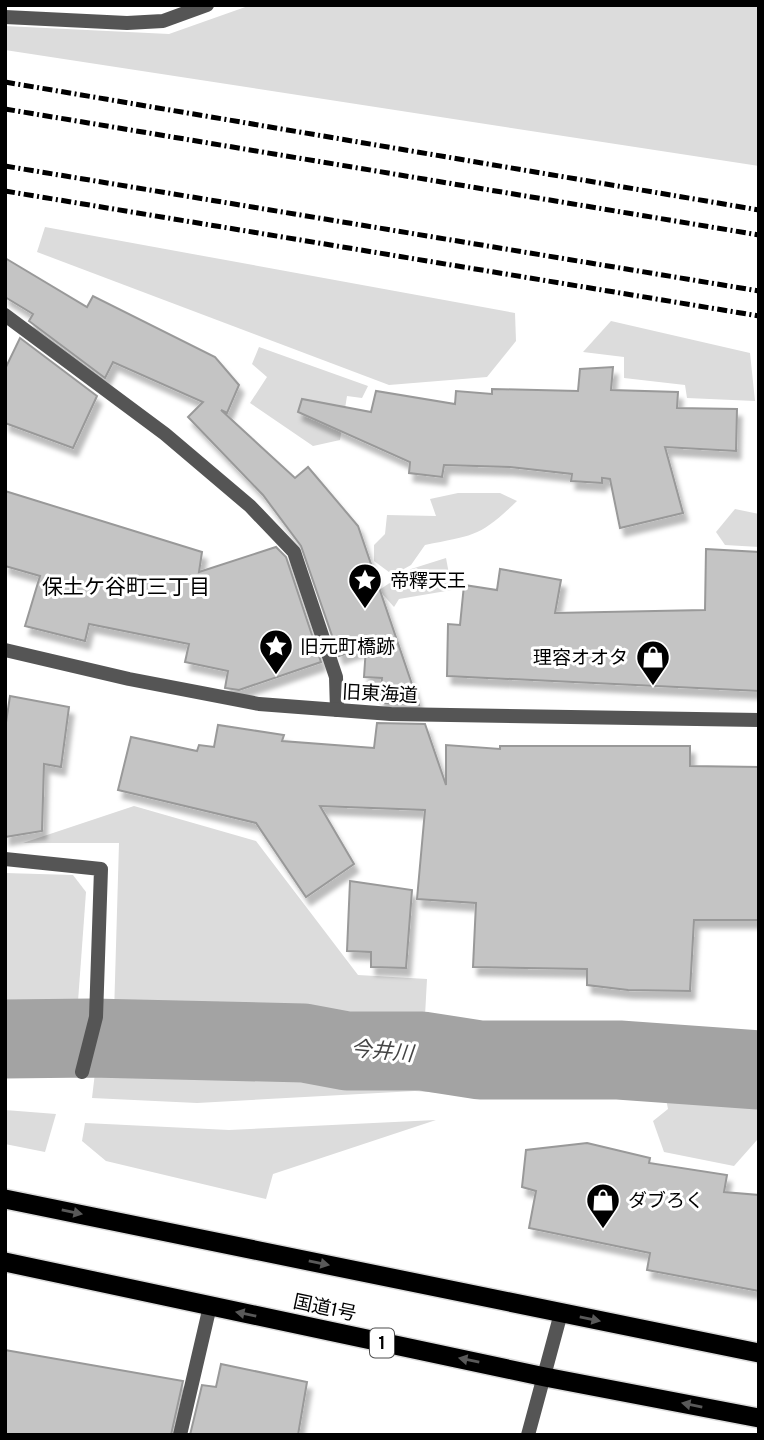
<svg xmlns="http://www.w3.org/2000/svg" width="764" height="1440" font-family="Overpass,'Noto Sans JP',sans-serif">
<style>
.green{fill:#dcdcdc}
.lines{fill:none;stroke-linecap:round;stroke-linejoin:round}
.river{stroke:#a3a3a3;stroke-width:79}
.building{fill:#c4c4c4;stroke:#999;stroke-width:2;filter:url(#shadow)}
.trunk-casing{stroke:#dbdbdb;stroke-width:22}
.minor{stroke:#555;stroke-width:14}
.tertiary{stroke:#555;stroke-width:14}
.trunk{stroke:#000;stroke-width:19}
.rail{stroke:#000;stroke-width:5;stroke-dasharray:10 3.5 2 3.5;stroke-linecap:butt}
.oneway{fill:#595959}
.labels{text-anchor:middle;stroke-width:6;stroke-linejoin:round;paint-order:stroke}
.shield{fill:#fff;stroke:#4c4c4c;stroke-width:2}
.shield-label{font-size:18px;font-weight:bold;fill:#000}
.poi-label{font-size:19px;fill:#000;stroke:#fff;text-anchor:start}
.street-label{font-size:19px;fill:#000;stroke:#fff}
.neighbourhood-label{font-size:21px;fill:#000;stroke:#fff}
.water-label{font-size:21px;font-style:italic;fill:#444;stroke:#fff}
</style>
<defs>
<filter id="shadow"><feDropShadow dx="4.5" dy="8" stdDeviation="2" flood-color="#0004"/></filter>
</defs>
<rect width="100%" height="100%" fill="#fff"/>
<!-- green -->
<g class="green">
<path d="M251,5H759V166L5,50V26L169,34Z"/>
<path d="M45,227L515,313L516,341L487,377L389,385L37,252Z"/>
<path d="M611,321L750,353L755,401L687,398L685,385L624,378V357L583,352Z"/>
<path d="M259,347L368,386L362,398L347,396L340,440L313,446L250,403L267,377L252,364Z"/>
<path d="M458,493H500L517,501C480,537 474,535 425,545L411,565L393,575L374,561V545L385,534L387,515L436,516L430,499Z"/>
<path d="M735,509L759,514V547L725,545L716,532Z"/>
<path d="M446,558L452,590L399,599L394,607L379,590L411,569Z"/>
<path d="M134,806L256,841L358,975L427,979L425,1016L295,1009L288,1022L114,1014L119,843H23Z"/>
<path d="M5,873L73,875L86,892L77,1015L73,1019L5,1014Z"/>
<path d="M96,1064L284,1068L285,1081L527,1085L469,1095L415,1091L197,1103L92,1098Z"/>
<path d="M722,1082L757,1095V1140L734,1166L664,1152L653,1121L668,1109L664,1088Z"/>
<path d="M5,1110L56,1114L45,1152L5,1144Z"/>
<path d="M436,1120L273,1174L266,1199L106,1161L82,1141L85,1123L229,1130Z"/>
</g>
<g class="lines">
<!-- river -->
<path class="river" d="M5,1039L92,1038L304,1043L347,1051H422L480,1060H619L759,1070"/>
</g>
<!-- building -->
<g class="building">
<path d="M5,258L87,307L93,296L215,357L239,385L227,413L221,410L295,478L308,467L358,526L419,705L379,703L382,678L364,677L366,647L339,656L301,546L263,495L188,417L203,402L113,362L105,378L29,321L33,314L5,297Z"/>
<path d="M20,338L97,396L73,448L5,423V369Z"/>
<path d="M613,367L611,390L678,392L677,408L737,409L736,451L665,447L683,513L620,528L610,479L602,478V483L571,481L572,474L510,467L444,465L442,477L409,473L410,462L298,412L302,399L371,412L376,391L455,404L456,391L492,394V389L578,391L580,369Z"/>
<path d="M5,491L202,552L199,572L276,547L286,557L321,662L239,690L225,688L228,671L185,662L189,644L89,624L85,641L25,626L40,576L5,566Z"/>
<path d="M706,549L759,552V691L447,676L448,624L460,625L464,585L497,590L500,569L561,580L555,613L705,610Z"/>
<path d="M10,696L69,707L61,767L44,764L42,831L5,837V729Z"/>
<path d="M377,723L425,724L446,785V745L500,749V746H690V766L759,767V920H694L690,991L628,990L587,985V969L473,967L476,903L417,899L425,810L320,806L354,864L306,897L256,823L118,790L131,737L197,751L199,745L214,747L218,725L284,735L282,741L374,748Z"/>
<path d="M350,881L412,890L406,968L371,967V952L347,951Z"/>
<path d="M587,1143L650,1158L649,1163L727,1175L724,1192L759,1195V1291L647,1270L650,1253L529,1228L536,1191L522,1187L526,1150Z"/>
<path d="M5,1350L183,1381L171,1435H5Z"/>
<path d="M221,1364L307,1382L298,1435H190L202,1385L216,1387Z"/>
</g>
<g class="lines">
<!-- trunk casing -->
<g class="trunk-casing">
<g id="trunk">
<path d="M5,1199L759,1353"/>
<path d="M5,1262L545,1377L759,1418"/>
</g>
</g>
<!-- minor -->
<g class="minor">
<path d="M5,17L127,23L163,21L207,5"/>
<path d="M5,315L165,434L250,506L294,552L336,677L337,710"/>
<path d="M5,859L101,869L96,1017L82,1072"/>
<path d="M180,1435L210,1306"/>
</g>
<!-- tertiary -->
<g class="tertiary">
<path d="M5,650L129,679L259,704L391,714L759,720"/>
<path d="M528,1435L561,1313"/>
</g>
<!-- trunk -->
<use href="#trunk" class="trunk"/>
<!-- rail -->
<g class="rail">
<path d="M5,82L759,210"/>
<path d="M5,109L759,235"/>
<path d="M5,166L759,291"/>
<path d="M5,191L759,316"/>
</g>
</g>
<!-- one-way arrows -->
<defs><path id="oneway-solid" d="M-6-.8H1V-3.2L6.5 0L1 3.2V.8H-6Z" transform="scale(1.75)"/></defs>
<g class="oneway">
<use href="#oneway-solid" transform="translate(72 1212) rotate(12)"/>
<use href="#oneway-solid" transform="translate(319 1263) rotate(12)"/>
<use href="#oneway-solid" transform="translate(246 1314) rotate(-168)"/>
<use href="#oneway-solid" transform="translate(590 1319) rotate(12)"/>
<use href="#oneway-solid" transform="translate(469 1360) rotate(-169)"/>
<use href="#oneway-solid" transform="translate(692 1405) rotate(-169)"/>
</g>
<!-- icons -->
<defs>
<g id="sight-pin" transform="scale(1.75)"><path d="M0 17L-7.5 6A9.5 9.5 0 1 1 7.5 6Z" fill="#000" stroke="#fff"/><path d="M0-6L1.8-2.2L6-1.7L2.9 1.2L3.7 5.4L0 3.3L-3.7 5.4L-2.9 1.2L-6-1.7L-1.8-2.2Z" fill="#fff"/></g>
<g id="shop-pin" transform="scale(1.75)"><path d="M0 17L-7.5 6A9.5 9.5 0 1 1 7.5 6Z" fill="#000" stroke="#fff"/><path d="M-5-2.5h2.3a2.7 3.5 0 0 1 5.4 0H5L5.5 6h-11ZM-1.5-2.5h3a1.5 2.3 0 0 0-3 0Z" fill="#fff"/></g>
</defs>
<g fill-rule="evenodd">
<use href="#sight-pin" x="365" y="580"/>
<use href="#sight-pin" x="276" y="646"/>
<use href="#shop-pin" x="653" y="657"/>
<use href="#shop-pin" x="603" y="1200"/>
</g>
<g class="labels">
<!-- shield labels -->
<rect class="shield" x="370" y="1328.5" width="24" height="29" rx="5"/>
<g class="shield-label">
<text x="382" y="1349">1</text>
</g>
<!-- poi labels -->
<g class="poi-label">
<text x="390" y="587">帝釋天王</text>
<text x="300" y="653">旧元町橋跡</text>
<text x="628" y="664" text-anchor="end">理容オオタ</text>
<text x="628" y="1207">ダブろく</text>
</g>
<!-- street labels -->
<g class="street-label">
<text transform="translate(380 693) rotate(3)" y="7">旧東海道</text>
<text transform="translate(325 1307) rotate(12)" y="7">国道1号</text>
</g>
<!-- neighbourhood labels -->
<g class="neighbourhood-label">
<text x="126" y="594">保土ケ谷町三丁目</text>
</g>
<!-- water labels -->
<g class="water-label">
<text transform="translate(382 1051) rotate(5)" y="7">今井川</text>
</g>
</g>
<!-- border -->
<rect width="764" height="1440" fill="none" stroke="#000000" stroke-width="14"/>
</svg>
